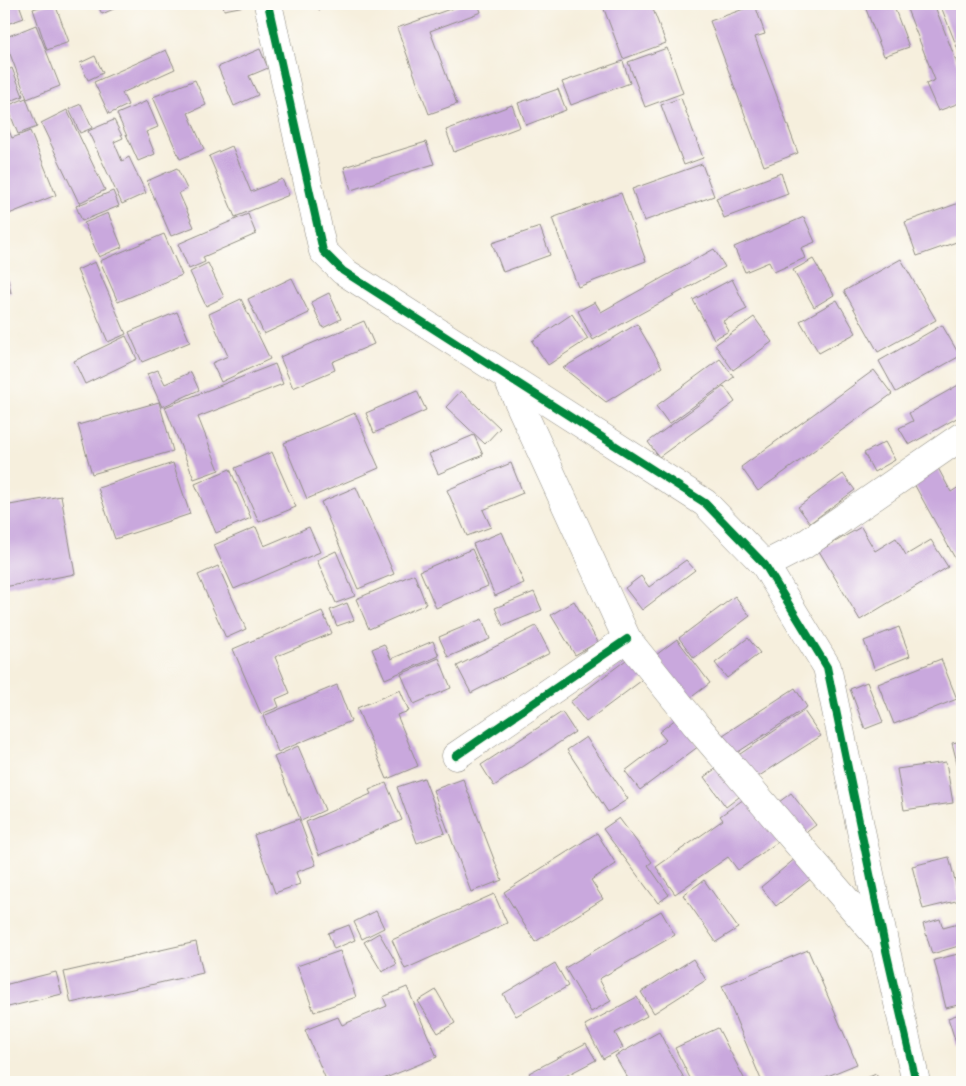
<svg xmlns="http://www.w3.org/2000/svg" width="966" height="1086" font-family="'Libre Bodoni',serif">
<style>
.building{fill:#c9a8dd}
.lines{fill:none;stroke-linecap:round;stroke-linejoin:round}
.minor-casing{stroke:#908d84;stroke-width:29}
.minor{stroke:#fff;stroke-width:28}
.cycleway-casing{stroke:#fdfcf7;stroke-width:11}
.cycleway{stroke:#00873e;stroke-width:8}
</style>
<rect width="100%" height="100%" fill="#fdfcf7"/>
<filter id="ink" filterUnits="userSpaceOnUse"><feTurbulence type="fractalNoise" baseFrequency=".02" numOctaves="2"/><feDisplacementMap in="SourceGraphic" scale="10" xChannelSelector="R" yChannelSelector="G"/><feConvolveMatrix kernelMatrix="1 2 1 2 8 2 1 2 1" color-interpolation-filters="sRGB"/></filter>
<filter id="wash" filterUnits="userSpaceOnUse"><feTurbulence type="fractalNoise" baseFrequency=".0096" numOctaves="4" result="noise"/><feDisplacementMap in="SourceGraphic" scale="20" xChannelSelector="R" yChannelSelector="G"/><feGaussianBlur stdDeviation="1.12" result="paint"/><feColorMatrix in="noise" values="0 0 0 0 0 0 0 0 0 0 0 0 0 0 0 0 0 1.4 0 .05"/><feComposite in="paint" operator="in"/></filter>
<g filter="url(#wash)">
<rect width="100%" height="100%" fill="#f6efdd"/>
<g id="blocks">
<!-- building -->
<g class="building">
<path d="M4,4H19L24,18L4,25Z"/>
<path d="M49,4H55L69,42L47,50L33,9Z"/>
<path d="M97,4H125L102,14Z"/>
<path d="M223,4H250V5L224,10Z"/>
<path d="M317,4H339L319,10Z"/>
<path d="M464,4H478L481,12L430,31L457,104L429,114L397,28Z"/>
<path d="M602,4H651L666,43L623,59Z"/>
<path d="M864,4H893L909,47L884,56Z"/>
<path d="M905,4H934L962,76V102L938,111L926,84L935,80Z"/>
<path d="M940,4H962V60Z"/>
<path d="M755,5L765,34L755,37L798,153L764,166L710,21Z"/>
<path d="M36,25L60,86L27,99L4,38Z"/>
<path d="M667,48L683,93L645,107L628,62Z"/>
<path d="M260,49L268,68L249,76L258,95L234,106L218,67Z"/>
<path d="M166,50L175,69L122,93L128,105L109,114L94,82Z"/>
<path d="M95,56L103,73L88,80L80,63Z"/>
<path d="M623,61L630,83L571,105L562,82Z"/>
<path d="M12,68L23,96L6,103L4,98V72Z"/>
<path d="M195,80L206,105L188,113L204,149L180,159L153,97Z"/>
<path d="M558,89L566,110L526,125L518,103Z"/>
<path d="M26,98L37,127L18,134L7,106Z"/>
<path d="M681,98L703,158L684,165L661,105Z"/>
<path d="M147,101L158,127L146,132L155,154L138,161L117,114Z"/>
<path d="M81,104L92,128L80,133L69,109Z"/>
<path d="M512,105L520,127L454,152L446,130Z"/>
<path d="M67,110L105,190L79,203L41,123Z"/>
<path d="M4,118L12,138L30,131L56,195L4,216Z"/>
<path d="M114,120L123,138L114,142L122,161L129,157L146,193L122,204L88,131Z"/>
<path d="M426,142L434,164L351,190L344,167Z"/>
<path d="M232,146L251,192L282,179L289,195L235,217L209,156Z"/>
<path d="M702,164L714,196L644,221L632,189Z"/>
<path d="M177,168L187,189L179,193L194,227L171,236L147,181Z"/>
<path d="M781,173L788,194L724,218L716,198Z"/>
<path d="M113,191L119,206L82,221L76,206Z"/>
<path d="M621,193L646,261L578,287L552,218Z"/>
<path d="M962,202V240L917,256L905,222Z"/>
<path d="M108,213L122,247L99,257L84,223Z"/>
<path d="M248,214L256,234L203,257L205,262L189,269L178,244Z"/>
<path d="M804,217L815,242L801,248L805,258L774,272L769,262L745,272L734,247Z"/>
<path d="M540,227L550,255L503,272L492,243Z"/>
<path d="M164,234L182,275L118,302L100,261Z"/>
<path d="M714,249L725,267L593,340L578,311L595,302L601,312Z"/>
<path d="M813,259L834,295L814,307L793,270Z"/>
<path d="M901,259L936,320L878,352L844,291Z"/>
<path d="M4,262L11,293L4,294Z"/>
<path d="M95,262L126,334L108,342L77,270Z"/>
<path d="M208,263L224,297L206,306L190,272Z"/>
<path d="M292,278L309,313L264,334L248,299Z"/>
<path d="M732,279L747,309L723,321L729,331L714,339L693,300Z"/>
<path d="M329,293L341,319L323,328L311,302Z"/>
<path d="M241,299L270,359L221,382L212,363L228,356L209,314Z"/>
<path d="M837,300L856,333L819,353L800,321Z"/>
<path d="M177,312L190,342L142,362L129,332Z"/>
<path d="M572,314L588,339L548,365L532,341Z"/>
<path d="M754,317L772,342L733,370L715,345Z"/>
<path d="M364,321L374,344L332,362L335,370L293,388L280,357Z"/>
<path d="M637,324L662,367L606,402L563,368Z"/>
<path d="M942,325L960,356L896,392L879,361Z"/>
<path d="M126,336L137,359L85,384L74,361Z"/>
<path d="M720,359L734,377L669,424L656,406Z"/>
<path d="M275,364L283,384L198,417L219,470L194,479L165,407Z"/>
<path d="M158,370L165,384L191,372L199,390L162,407L147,374Z"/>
<path d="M874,370L892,394L758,491L741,467Z"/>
<path d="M962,383V415L909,445L899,428L913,421L909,413Z"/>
<path d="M724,386L735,402L659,457L648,442Z"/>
<path d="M417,391L426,410L374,433L366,413Z"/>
<path d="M461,391L500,428L485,444L446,407Z"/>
<path d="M159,402L173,451L92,474L78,425Z"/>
<path d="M355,413L379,468L307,499L284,443Z"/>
<path d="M474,435L483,455L438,474L429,454Z"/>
<path d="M885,442L895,460L874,472L864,453Z"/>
<path d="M272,452L296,507L259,522L235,468Z"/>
<path d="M173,463L190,514L115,539L98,488Z"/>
<path d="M511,463L523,493L483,510L491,527L467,536L447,490Z"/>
<path d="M938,468L951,492L962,485V525H961L962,528V571L913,482Z"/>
<path d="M230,469L251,518L216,533L195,484Z"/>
<path d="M843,474L855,490L810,523L798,507Z"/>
<path d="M356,487L394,574L358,589L321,502Z"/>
<path d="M61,496L75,574L4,587V506Z"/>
<path d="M256,527L264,546L309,527L320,552L234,589L214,545Z"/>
<path d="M861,527L875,551L896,538L906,555L931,540L948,567L860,620L819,551Z"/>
<path d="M502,532L524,583L495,596L473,544Z"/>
<path d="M472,549L488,586L436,608L420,571Z"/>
<path d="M336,551L355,596L336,603L317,560Z"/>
<path d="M686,560L695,570L642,610L625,588L641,576L649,587Z"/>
<path d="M218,566L246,629L226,638L198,575Z"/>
<path d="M414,574L426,604L369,629L356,599Z"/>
<path d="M534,592L542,610L503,626L495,608Z"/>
<path d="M735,596L750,616L694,658L679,638Z"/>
<path d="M574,601L598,642L575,655L551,615Z"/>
<path d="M347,603L354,620L337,626L330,610Z"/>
<path d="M322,611L332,633L275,657L290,693L276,699L279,707L261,714L233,649Z"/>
<path d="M482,619L490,639L448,657L439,637Z"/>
<path d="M536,626L550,653L471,693L457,666Z"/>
<path d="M899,627L910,656L875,670L864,641Z"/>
<path d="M748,638L760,653L727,678L715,663Z"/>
<path d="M677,639L710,683L689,699L656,655Z"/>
<path d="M433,641L439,656L385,679L372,649L384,644L391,659Z"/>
<path d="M630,657L645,678L586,722L570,702Z"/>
<path d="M439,658L451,688L414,704L401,674Z"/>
<path d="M941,659L957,699L894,724L878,684Z"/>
<path d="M867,682L883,722L865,729L850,689Z"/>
<path d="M337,685L351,721L278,752L263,716Z"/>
<path d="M795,688L807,707L732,756L720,737Z"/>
<path d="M400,690L409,711L397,715L418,766L387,779L357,708Z"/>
<path d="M804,711L821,736L753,780L737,756Z"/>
<path d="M562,712L575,732L494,786L481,765Z"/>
<path d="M677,718L699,746L640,790L625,771L666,740L659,732Z"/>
<path d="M586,737L628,799L608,812L567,750Z"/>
<path d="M962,741V782L952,743Z"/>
<path d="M298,746L325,810L301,821L274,757Z"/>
<path d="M946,762L953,803L904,810L897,769Z"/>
<path d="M721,765L743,794L726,807L704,777Z"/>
<path d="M424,778L445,833L417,843L397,787Z"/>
<path d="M463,779L502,880L471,892L433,790Z"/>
<path d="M386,783L402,820L319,855L306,822L371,794L369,790Z"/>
<path d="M791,793L816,825L800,837L775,805Z"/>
<path d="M747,797L778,842L738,870L728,857L675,894L656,867L723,820L720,816Z"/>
<path d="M619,818L652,862L648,865L669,895L658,903L603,829Z"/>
<path d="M299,819L316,865L296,872L300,884L275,893L254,835Z"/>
<path d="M597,833L616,864L591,880L603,899L535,942L504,892Z"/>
<path d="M949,857L960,900L923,909L912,866Z"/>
<path d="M796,858L812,878L776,906L761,887Z"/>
<path d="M704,880L738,928L716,942L683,895Z"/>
<path d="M494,894L507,923L405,969L392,940Z"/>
<path d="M376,911L384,928L362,939L354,922Z"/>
<path d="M661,911L675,935L599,979L611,1001L591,1012L565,968Z"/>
<path d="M940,919L943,928L962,923V945L932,954L923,924Z"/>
<path d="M349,925L355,940L334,949L328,933Z"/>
<path d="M379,933L397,964L382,972L364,942Z"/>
<path d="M196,942L203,973L71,1003L64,972Z"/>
<path d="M808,950L857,1064L813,1082H762L722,986Z"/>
<path d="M340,951L356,997L314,1012L297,966Z"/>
<path d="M958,954L962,971V1004L946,1008L934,960Z"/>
<path d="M693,959L706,980L654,1013L641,992Z"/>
<path d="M555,963L568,986L516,1016L503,994Z"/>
<path d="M56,972L62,994L4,1008V985Z"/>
<path d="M407,987L437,1057L376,1082H327L305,1030L338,1017L342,1025L387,1006L383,997Z"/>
<path d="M436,990L455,1023L438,1033L418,1001Z"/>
<path d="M637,997L647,1016L615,1033L623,1048L603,1059L585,1025Z"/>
<path d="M962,1013V1044L957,1046L948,1018Z"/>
<path d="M718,1028L746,1082H692L675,1048Z"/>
<path d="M659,1032L686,1082H630L615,1056Z"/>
<path d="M586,1043L596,1060L554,1082H534L529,1073Z"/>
<path d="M876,1074L880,1082H857Z"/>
</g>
</g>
</g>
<g filter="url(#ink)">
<use href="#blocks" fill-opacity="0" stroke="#908d84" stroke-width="1"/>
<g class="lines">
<!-- minor casing -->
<g class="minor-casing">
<g id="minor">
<path d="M268,4L323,251L343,271L705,503L765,565L827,667L885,946L916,1082"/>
<path d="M507,377L627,639L696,725L883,943"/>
<path d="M765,565L804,545L962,436"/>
<path d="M456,756L627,639"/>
</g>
</g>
<!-- minor -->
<use href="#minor" class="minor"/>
<!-- cycleway casing -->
<g class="cycleway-casing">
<g id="cycleway">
<path d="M268,4L323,251L343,271L705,503L765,565L827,667L885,946L916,1082"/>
<path d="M456,756L627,639"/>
</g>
</g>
<!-- cycleway -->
<use href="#cycleway" class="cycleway"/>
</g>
</g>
<!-- margin -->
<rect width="966" height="1086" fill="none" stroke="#fdfcf7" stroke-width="20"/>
</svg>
